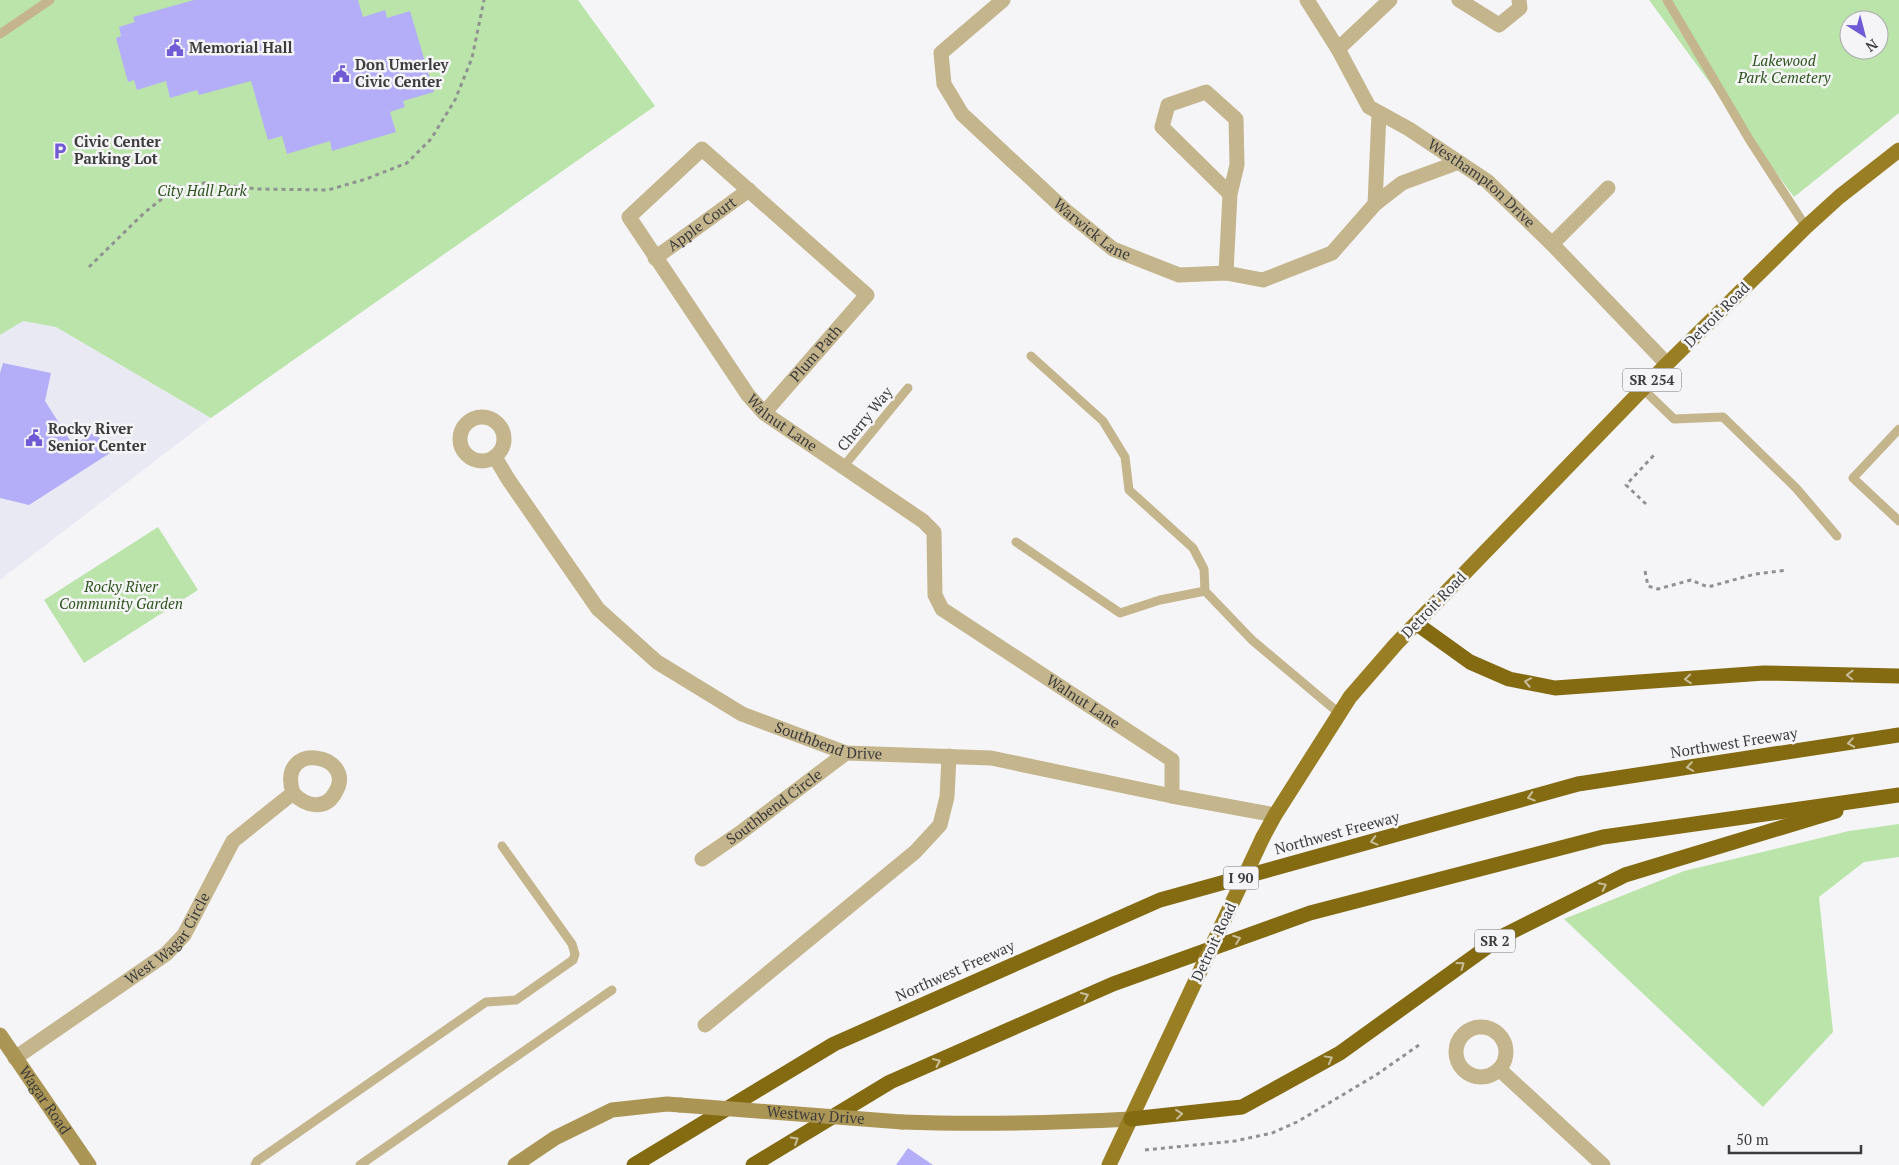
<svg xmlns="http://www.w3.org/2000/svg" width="1899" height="1165" font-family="'PT Serif',serif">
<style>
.built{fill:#e9e9f4}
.green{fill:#bbe4ab;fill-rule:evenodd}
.building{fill:#b4aef8}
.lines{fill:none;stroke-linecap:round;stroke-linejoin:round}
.path{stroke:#919192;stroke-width:3;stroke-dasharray:4 4;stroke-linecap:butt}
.lane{stroke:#c4b58c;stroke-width:9}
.street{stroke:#c4b58c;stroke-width:15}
.secondary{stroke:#ab9554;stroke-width:15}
.primary{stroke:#997e23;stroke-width:15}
.highway{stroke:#846b12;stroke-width:15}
.secondary-bridge{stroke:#ab9554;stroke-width:15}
.primary-bridge{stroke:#997e23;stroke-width:15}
.oneway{stroke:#c8be9c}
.labels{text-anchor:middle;stroke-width:5;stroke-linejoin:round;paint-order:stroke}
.shield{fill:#f5f5f8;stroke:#747475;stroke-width:1}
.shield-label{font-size:14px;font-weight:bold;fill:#3c3c3d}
.poi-label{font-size:15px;font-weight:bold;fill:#3c3c3d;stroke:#f5f5f8;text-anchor:start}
.park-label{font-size:15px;font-style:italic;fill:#2d541b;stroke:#f5f5f8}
.street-label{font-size:15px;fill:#3c3c3d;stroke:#f5f5f8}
</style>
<rect width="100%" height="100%" fill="#f5f5f8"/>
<!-- built -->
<path class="built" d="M23,321L56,327L211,418L0,580V335Z"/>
<!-- green -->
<g class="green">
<path d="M0,0H578L655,106L211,418L56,327L23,321L0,335Z"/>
<path d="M1649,0H1899V113L1794,197ZM1849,20H1879V50H1849Z"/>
<path d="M158,527L198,590L84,663L44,600Z"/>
<path d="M1899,824V857L1864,862L1819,897L1833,1032L1763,1107L1564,919L1684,871L1849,831Z"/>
</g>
<!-- building -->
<g class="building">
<path d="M194,0H358L363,17L385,10L387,18L410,11L434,92L403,101L405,107L390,112L396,132L332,151L330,141L287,154L282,136L268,140L251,81L199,95L197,90L170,98L166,81L137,90L134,80L128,82L116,38L121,36L119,27L135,22L133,17Z"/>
<path d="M3,363L51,373L45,401L73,445L95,432L110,453L29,505L0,498V373Z"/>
<path d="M908,1148L933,1165H896Z"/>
</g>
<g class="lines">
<!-- path -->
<g class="path">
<path d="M89,267L144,213L173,190L190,184L205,183L258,189L328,190L366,179L407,163L431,139L455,100L472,58L484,0"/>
<path d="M1646,504L1626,485L1654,455"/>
<path d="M1645,571L1648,586L1658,589L1691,580L1708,587L1755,574L1787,570"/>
<path d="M1145,1150L1235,1141L1272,1133L1297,1122L1376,1075L1419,1045"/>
</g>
<!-- lane -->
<g class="lane">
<path d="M1667,0L1749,139L1806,227"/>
<path d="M0,34L50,0"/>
<path d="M1031,356L1103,421L1125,457L1129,490L1193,548L1204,569L1205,591L1252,640L1340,714"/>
<path d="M1643,389L1674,419L1723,417L1796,488L1837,536"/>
<path d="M1899,429L1853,478L1899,521"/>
<path d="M843,467L908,388"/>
<path d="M1016,542L1120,613L1160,600L1205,591"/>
<path d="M255,1165L257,1161L486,1002L516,1000L573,960L575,954L572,944L502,846"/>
<path d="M360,1165L612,990"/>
</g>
<!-- street -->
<g class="street">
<path id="s1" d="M1003,0L941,53L944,84L962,114L1065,210L1113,249L1179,275L1226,273L1263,280L1332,253L1375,204L1379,113"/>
<path id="s2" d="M1307,0L1338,49L1369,107L1409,129L1487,181L1552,244L1667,364"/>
<path d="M1459,0L1499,25L1520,8L1519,0"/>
<path d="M1338,49L1390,0"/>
<path d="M1375,204L1402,183L1459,162"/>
<path d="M1552,244L1608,188"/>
<path id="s3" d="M655,258L749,190"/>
<path d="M1226,273L1230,194L1162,127L1168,105L1206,92L1236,119L1237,165L1230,194"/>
<path id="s4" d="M764,413L867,295L702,149L629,217L748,395L764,413L923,521L934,532L935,595L942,609L1172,760V796"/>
<circle cx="482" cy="439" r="22"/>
<path id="s5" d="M495,457L508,479L598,609L657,662L742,714L846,753L991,758L1172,796L1275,815"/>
<path id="s6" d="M702,859L740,833L846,753"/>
<path d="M705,1025L915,852L940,825L947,797L949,756"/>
<circle cx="1481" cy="1052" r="25"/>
<path id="s7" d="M15,1058L166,954L184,935L233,841L293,793C276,739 359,754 335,793C325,811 305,806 293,793"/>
<path d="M1499,1069L1603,1165"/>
</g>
<!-- secondary -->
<g class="secondary">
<path id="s8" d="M0,1035L89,1165"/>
<path d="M902,1122C979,1125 1054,1123 1131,1119"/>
<path d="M515,1165L555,1138L612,1110L667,1104L680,1105"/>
</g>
<!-- primary -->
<g class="primary">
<path d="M1263,837L1275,815L1350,697L1396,644L1667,364L1806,227L1839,197L1899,150"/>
<path d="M1109,1165L1165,1046"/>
</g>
<!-- highway -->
<g class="highway">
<path d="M1417,624L1470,662L1509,679L1555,688L1764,673L1899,676"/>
<path d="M1131,1119L1242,1107L1340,1053L1501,937L1625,875L1836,811"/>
<path d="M634,1165L834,1044L1160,900L1578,784L1899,735"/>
<path d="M753,1165L890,1082L1113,984L1310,913L1603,837L1899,795"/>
</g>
<!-- secondary-bridge -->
<path class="secondary-bridge" id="s9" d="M680,1105L902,1122"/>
<!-- primary-bridge -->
<path class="primary-bridge" d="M1165,1046L1263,837"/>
</g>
<!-- one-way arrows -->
<defs><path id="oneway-chevron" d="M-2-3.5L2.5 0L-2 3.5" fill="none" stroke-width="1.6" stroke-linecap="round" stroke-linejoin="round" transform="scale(1.25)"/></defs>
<g class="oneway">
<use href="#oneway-chevron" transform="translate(1850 675) rotate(-179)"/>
<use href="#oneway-chevron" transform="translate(1688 679) rotate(176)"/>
<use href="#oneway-chevron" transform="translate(1528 682) rotate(-169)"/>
<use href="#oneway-chevron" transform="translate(1851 743) rotate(171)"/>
<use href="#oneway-chevron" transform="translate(1690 767) rotate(171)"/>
<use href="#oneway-chevron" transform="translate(1531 797) rotate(164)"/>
<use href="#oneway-chevron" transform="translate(1374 841) rotate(165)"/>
<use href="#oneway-chevron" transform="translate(1603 886) rotate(-26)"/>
<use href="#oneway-chevron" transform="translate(1237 939) rotate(-20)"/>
<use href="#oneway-chevron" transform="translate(1461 965) rotate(-36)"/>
<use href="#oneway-chevron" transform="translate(1085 996) rotate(-24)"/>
<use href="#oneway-chevron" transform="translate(1329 1059) rotate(-29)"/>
<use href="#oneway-chevron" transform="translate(937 1062) rotate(-24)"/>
<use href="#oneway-chevron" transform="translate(1179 1114) rotate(-6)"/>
<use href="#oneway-chevron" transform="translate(795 1140) rotate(-31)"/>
</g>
<!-- icons -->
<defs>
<g id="civic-bare" transform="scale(1.35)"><path d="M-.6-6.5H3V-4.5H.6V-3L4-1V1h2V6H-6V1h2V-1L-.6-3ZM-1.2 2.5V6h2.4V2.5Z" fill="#705ad5" stroke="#f5f5f8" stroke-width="2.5" paint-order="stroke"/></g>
<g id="parking-bare" transform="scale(1.35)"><path d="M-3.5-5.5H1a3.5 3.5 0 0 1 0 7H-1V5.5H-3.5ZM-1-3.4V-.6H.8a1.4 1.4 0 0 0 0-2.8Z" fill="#705ad5" stroke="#f5f5f8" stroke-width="2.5" paint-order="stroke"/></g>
</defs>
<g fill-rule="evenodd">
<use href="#civic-bare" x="175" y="48"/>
<use href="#civic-bare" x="341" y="74"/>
<use href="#parking-bare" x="60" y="151"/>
<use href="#civic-bare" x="34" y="438"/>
</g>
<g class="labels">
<!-- shield labels -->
<g class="shield">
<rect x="1623" y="368.5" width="58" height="23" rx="4"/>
<rect x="1223.5" y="866.5" width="35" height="23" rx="4"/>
<rect x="1475" y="929.5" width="40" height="23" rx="4"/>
</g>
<g class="shield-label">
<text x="1652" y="385">SR 254</text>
<text x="1241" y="883">I 90</text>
<text x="1495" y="946">SR 2</text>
</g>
<!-- poi labels -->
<g class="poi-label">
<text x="189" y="53">Memorial Hall</text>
<text x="355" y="70">Don Umerley<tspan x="355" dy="17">Civic Center</tspan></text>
<text x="74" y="147">Civic Center<tspan x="74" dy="17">Parking Lot</tspan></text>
<text x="48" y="434">Rocky River<tspan x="48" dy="17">Senior Center</tspan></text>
</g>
<!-- park labels -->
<g class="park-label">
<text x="1784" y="66">Lakewood<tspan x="1784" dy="17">Park Cemetery</tspan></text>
<text x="202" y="196">City Hall Park</text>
<text x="121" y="592">Rocky River<tspan x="121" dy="17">Community Garden</tspan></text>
</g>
<!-- street labels -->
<g class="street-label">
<text dy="5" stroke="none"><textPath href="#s2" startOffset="260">Westhampton Drive</textPath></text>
<text dy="5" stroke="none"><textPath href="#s3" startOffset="58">Apple Court</textPath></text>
<text dy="5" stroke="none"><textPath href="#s1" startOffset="322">Warwick Lane</textPath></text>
<text transform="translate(1717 315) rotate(-45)" y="5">Detroit Road</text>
<text dy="5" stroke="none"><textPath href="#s4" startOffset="79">Plum Path</textPath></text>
<text transform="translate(865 419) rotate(-51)" y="5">Cherry Way</text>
<text dy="5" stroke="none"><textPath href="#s4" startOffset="735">Walnut Lane</textPath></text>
<text transform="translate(1434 605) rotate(-46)" y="5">Detroit Road</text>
<text dy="5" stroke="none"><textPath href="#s4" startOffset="1170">Walnut Lane</textPath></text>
<text dy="5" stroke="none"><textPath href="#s5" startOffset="454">Southbend Drive</textPath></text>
<text transform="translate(1734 743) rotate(-9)" y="5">Northwest Freeway</text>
<text dy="5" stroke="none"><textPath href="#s6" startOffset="89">Southbend Circle</textPath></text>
<text transform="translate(1337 833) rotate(-15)" y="5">Northwest Freeway</text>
<text dy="5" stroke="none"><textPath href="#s7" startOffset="196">West Wagar Circle</textPath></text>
<text transform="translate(1214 942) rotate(-65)" y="5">Detroit Road</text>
<text transform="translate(955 971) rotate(-24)" y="5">Northwest Freeway</text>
<text dy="5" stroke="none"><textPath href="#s8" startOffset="79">Wagar Road</textPath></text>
<text dy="5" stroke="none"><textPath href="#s9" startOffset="136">Westway Drive</textPath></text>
</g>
</g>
<!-- north arrow -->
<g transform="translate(1864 35) rotate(144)"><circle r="24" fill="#f5f5f8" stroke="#ababad"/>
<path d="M0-4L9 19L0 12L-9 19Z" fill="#705ad5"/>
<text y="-8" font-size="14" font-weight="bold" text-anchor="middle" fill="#3c3c3d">N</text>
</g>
<!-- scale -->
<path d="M1729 1145v8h132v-8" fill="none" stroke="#3c3c3d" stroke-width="2.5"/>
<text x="1736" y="1145" font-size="15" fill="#3c3c3d" stroke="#f5f5f8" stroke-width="4" paint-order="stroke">50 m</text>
</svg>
